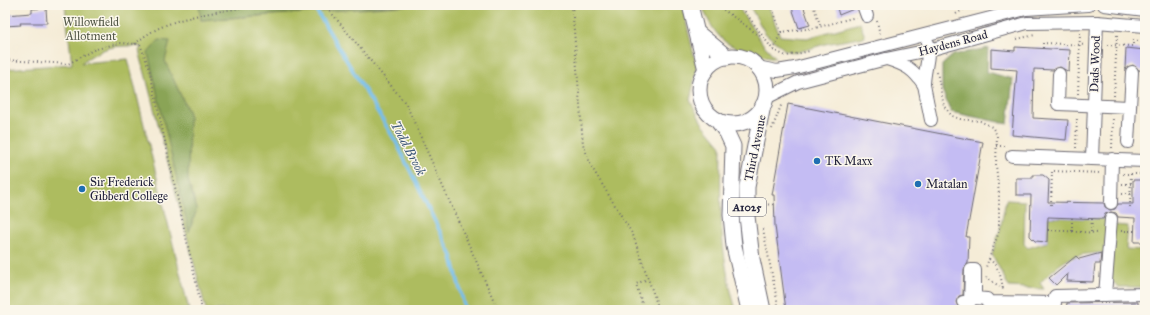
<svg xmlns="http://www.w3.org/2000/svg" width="1150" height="315" font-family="'IM FELL Great Primer',serif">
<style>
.green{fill:#adbc5f;stroke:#686f4d}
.forest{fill:#8aa456;stroke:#566348}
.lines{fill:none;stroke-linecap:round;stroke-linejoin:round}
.stream{stroke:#74bfed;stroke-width:3.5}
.building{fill:#c4bcf3}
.minor-casing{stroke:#6c6972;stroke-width:14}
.major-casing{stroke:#6c6972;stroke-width:17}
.path{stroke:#6c6972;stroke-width:2;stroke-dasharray:1 3;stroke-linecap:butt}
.minor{stroke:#fff;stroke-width:12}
.major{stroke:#fff;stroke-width:15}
.poi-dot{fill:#1f6fb2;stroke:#fbf7ec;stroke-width:1.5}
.labels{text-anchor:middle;stroke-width:3;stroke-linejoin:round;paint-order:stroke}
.shield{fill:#fbf7ec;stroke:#636270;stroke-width:1}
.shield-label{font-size:11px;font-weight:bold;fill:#22223b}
.park-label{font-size:12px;fill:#535848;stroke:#fbf7ec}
.street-label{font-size:12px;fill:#22223b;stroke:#fbf7ec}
.poi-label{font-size:12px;fill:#22223b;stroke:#fbf7ec;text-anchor:start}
.water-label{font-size:13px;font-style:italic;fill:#3f5979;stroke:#fbf7ec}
</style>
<rect width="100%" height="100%" fill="#fbf7ec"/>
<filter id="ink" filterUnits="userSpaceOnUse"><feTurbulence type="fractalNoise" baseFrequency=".025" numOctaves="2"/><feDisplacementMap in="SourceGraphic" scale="8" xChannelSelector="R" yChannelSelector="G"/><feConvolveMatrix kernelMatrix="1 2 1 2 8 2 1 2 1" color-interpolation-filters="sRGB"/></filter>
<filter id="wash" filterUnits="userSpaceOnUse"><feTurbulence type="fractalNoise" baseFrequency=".012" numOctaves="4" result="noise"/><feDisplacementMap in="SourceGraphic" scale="16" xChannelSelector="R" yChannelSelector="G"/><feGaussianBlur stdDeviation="0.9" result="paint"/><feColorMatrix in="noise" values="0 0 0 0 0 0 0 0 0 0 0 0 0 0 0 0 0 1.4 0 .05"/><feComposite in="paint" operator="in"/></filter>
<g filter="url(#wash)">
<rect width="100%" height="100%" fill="#f5ecd7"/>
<!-- green -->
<g class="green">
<path d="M65,5H199L201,20L415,5H682L697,68L690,100L702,123L721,146C720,204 719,253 736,310H206L139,50L142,47C115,44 103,47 81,63L128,59L189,310H5V69L72,64Z"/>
<path d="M702,5H737L763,44L776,58C763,56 732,49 723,40C713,31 706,17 702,5Z"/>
<path d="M749,5H768L780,36L807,38L860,23L865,37L825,44L795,53L785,50L765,33Z"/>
<path d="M1006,200L1025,201L1024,244L1028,248L1047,242L1048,217L1108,219L1104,253C1072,253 1062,260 1040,283L1044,289L1009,287L992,254L1000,230Z"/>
<path d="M1113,225L1128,226L1126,249L1145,250V287H1119L1110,280Z"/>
</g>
<!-- forest -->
<g class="forest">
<path d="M199,5H403L201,20Z"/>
<path d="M159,40L170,41L165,61L189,113L188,180L197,209L189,232L148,53Z"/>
<path d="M988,48L987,72L1013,79L1008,124L951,112L942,90V65L953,55Z"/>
</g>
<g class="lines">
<!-- stream -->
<path class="stream" d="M313,5L396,142L452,256L465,310"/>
</g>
<g id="blocks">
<!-- building -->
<g class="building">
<path d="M791,5H803L810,25L799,28Z"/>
<path d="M836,5H856V8L839,15Z"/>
<path d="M46,8L47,23H20L21,25L5,26V15L32,13V9Z"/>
<path d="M1015,47L1070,50L1069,72L1060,67L1053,70L1034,69L1033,118L1068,120L1066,140L1012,135L1017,70L991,68V49L1015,51Z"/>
<path d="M1126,48L1145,50V71L1139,70L1133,65L1125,69Z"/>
<path d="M788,104L983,142L966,237H969L968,263L964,269L963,295L959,296L956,302L959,308L967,310H786L775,226L774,195H772Z"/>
<path d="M1033,175H1043L1049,180L1048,202L1104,203L1105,207L1110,210L1115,209L1118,204H1133V180H1145V242H1134L1135,218L1118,217L1116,213L1111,212L1105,214L1103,219L1048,217L1047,242L1035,241L1030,236L1031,195H1016V178H1033Z"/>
<path d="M1101,253L1100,264H1095L1093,282L1067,281L1068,273L1056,285L1049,278L1076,256L1079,259Z"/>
<path d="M1138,302V310H1066L1067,303Z"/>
</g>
</g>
</g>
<g filter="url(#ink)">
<use href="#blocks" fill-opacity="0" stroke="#6c6972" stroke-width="1"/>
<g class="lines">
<!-- minor casing -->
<g class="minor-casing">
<g id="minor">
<path d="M863,5L867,16"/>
<path d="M1104,5L1145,10"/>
<path d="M887,59C906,65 913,69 924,85C924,71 930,57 928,43"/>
<path d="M757,67L777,71L795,68L1026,9L1088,5"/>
<path d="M1059,74L1058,104L1130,107"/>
<path d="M924,85L931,120"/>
<path d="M766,98L798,82L886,59L929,50L1027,23L1097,22L1145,26"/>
<path d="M1128,142L1132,72"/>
<path d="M1012,156L1145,161"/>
<path d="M1092,159L1097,22"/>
<path d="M1111,203L1112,159"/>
<path d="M1105,295L1111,219"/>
<path d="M963,302H970L971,270H975V298L987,299V302L1055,303"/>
<path d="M1054,309L1055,296L1145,294"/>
</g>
</g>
<!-- major casing -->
<g class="major-casing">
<g id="major">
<path d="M690,5L706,70"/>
<path d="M699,34L727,57"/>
<circle cx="733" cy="90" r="34"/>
<path d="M717,120L727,133L733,146L731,215L734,246L749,310"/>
<path d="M763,310L752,259L747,216V187L763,105"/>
</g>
</g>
<!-- path -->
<g class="path">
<path d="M325,5L406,104L498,310"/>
<path d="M572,5L583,144L591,166L633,235L659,310"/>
<path d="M717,5L760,36"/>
<path d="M740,5L773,50L786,56L810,51"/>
<path d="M771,5L781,32L773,50"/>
<path d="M813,5L821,27"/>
<path d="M956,14L970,5"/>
<path d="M877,21L880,35"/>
<path d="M781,32L815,28L856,17"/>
<path d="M1017,39L1035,35"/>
<path d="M135,44C166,15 220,12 260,5"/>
<path d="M1107,45L1133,46V40L1145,42"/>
<path d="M1043,48V43L1086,45"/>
<path d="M738,50L755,56"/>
<path d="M5,60L68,64L93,50L119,43L140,44L149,68L202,310"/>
<path d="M937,72L944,106L952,116L960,119L980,121L992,127L997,135L996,165L999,194V232L986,267"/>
<path d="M1078,94L1080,32"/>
<path d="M1114,96L1117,35"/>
<path d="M772,129L782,103"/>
<path d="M996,146H1006"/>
<path d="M1076,148L1077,116"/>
<path d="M1112,148L1113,117"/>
<path d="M1123,174H1145"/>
<path d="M1122,184H1131"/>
<path d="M1122,194H1131"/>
<path d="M760,204L775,205"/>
<path d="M1051,205L1052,171L1101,173"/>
<path d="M1130,207L1131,174"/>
<path d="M763,229L779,310"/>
<path d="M1048,230L1099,233"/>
<path d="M1072,231V218"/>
<path d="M1121,231H1134"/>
<path d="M1091,232L1092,219"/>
<path d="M989,259C999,267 1001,276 1003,289"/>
<path d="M986,277L1003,289V292"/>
<path d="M644,310L636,284L648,279"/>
</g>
<!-- minor -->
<use href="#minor" class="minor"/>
<!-- major -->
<use href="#major" class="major"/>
</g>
</g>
<!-- markers -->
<g class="poi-dot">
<circle cx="817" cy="161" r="4"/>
<circle cx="918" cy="184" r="4"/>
<circle cx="82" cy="189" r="4"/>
</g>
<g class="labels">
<!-- shield labels -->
<rect class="shield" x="728" y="198" width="38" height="18" rx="3"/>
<g class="shield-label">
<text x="747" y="211">A1025</text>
</g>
<!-- park labels -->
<g class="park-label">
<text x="91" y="26">Willowfield<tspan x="91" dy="14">Allotment</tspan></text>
</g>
<!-- street labels -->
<g class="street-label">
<text transform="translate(953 43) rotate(-15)" y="4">Haydens Road</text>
<text transform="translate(1095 64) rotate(-88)" y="4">Dads Wood</text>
<text transform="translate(755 148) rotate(-78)" y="4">Third Avenue</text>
</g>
<!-- poi labels -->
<g class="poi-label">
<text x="825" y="165">TK Maxx</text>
<text x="90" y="186">Sir Frederick<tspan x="90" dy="14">Gibberd College</tspan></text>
<text x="926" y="188">Matalan</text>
</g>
<!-- water labels -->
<g class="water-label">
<text transform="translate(409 148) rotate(62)" y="5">Todd Brook</text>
</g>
</g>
<!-- margin -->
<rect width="1150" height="315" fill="none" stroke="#fbf7ec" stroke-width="20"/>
</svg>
